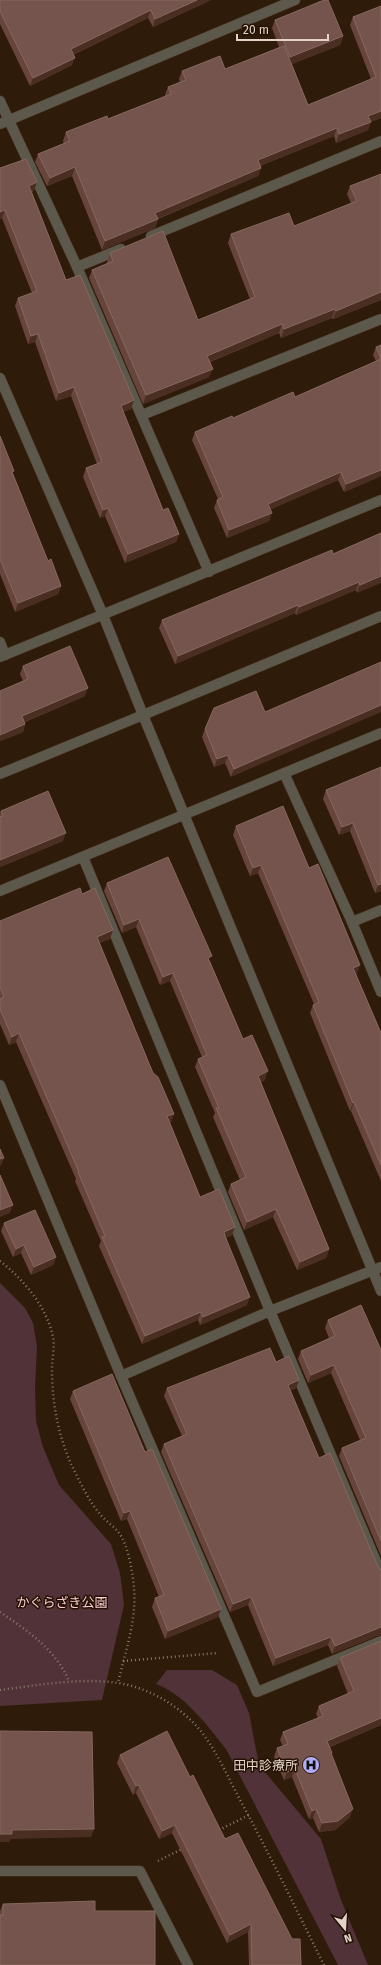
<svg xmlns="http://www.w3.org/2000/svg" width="381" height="1965" font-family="'Fira Sans','Noto Sans JP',sans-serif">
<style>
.green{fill:#503238}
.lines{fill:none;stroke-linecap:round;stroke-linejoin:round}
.minor-casing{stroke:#4c3928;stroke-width:11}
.path{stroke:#8a796a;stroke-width:2.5;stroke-dasharray:1 3;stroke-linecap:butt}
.minor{stroke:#5d584c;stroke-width:10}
.wall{fill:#67453d}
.shaded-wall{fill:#4b2e22}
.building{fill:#74544c;stroke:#86685f}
.labels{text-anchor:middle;stroke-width:3;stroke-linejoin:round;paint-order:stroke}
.park-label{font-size:13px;fill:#f7ccd4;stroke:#251102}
.poi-label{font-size:13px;fill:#e2d4c9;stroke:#251102;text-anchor:end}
</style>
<rect width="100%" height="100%" fill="#2f1b09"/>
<!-- green -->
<g class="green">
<path d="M0,1283L25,1308L33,1323L37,1346L35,1387L36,1421L43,1447L59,1485L111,1544L120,1573L124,1605L102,1700L0,1706Z"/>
<path d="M167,1670H212L237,1685L249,1713L259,1765L321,1839L341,1900L368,1965H338L226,1749C207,1725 185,1695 156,1684Z"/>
</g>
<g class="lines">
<!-- minor casing -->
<g class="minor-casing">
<g id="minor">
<path d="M0,101L77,267L209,572"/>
<path d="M0,124L295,0"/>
<path d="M151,236L381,141"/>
<path d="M77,267L121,249"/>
<path d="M0,378L103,615L143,715L0,774"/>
<path d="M142,415L381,319"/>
<path d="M381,616L143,715L381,1291"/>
<path d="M0,642L5,655"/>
<path d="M0,657L381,500"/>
<path d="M284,773L352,922L381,992"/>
<path d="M83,857L270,1311L381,1573"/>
<path d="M0,891L381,733"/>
<path d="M352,922L381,910"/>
<path d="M0,1085L121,1376L257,1692L381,1641"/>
<path d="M121,1376L270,1311L381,1267"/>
<path d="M0,1871H140L188,1965"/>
</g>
</g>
<!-- path -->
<g class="path">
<path d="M0,1261C23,1279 47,1307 53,1337C55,1347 52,1359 52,1370C52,1403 58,1434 71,1464C79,1480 88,1500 100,1514C105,1521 114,1526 119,1533C128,1544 133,1574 134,1588C137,1619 125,1653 118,1683"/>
<path d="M0,1612C28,1631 55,1649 69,1681"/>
<path d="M123,1661L218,1653"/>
<path d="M0,1690C40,1685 93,1675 132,1686C159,1694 182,1709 200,1730C216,1750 227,1775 239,1798C269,1853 296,1909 324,1965"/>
<path d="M219,1830L249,1815"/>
<path d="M158,1861L182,1849"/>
</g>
<!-- minor -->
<use href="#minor" class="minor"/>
</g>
<!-- wall -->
<g class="wall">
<path d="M0,0H211L153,27L148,18L73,55L72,65L30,86L0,24Z"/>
<path d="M381,6V118L370,122L368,130L336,143L334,136L260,166L261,168L258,176L158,219L155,228L102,250L72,176L47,186L35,162L38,154L64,144L63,141L66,132L108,119L165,96V95L168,87L180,82L179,79L182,71L225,69L279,47L272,28L275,20L343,36L340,45L292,64L308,105L371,79L350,25L353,17Z"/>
<path d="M0,168L34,191L32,192L66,280L134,400L131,409L123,412L163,510L179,534L176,542L125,563L105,516L100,518L83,477L86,468L97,464L71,396L56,401L35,342L28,344L15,306L18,298L32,293L2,218L0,219Z"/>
<path d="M381,174V300L333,319L332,318L281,338L279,333L210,362L209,377L143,404L89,278L92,270L107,264V262L110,253L198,320L250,299L228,243L231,234L294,226L351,203L347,194L350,186Z"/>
<path d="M381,345V476L344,492L338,480L271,509L269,521L227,538L214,508L217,500L218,499L192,440L195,432L233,418L295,397L376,361L373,355L376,347Z"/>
<path d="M0,436L13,474L48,561L61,586L58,594L15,612L0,574Z"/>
<path d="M381,533L357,593L356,590L296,615L295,613L175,664L159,628L162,620L333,554Z"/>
<path d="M23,666L85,696L25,722V724L23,732L0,741V691L23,681L20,674Z"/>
<path d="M265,712L231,777L225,763L214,767L202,737L205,729Z"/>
<path d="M381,767V891L375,893L350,831L339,835L323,799L326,790Z"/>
<path d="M1,811L63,841L0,867V813Z"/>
<path d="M236,826L309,868L357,973L356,974L381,1033V1181L351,1111H350L310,1013L313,1005L314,1004L258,873L250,876L233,835Z"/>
<path d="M107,883L210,961L243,1039L265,1080L261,1082L329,1249L326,1258L297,1270L273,1217L244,1230L228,1192L231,1184L240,1180L213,1117L215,1113L195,1067L198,1059L202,1057L170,981L160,985L136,927L122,933L104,891Z"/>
<path d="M82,894L113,930L110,939L99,943L153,1073L174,1114L171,1122H169L200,1197L232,1235L226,1238L247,1305L200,1325L198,1320L142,1344L99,1246L101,1241L75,1181L76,1179L16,1042L9,1045L0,1024V921Z"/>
<path d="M4,1223L56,1257L53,1265L31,1275L21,1253L13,1257L1,1231Z"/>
<path d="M328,1320L381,1350V1556L339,1456L342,1448L360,1440L331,1373L308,1383L298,1359L301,1351L329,1338L325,1328Z"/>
<path d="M276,1362L296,1388L290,1391L379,1635L332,1654L328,1645L273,1666L248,1605L230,1612L161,1452L164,1444L182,1436L164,1396L167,1388Z"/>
<path d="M73,1391L145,1452L221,1609L218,1617L165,1639L152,1607L155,1598L159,1597L151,1577L127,1519L121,1521L70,1399Z"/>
<path d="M381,1641V1725L330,1747L332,1753L331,1755L350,1817L335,1830L319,1832L313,1818L309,1819L292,1777L284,1780L274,1757L277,1748L283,1746L280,1740L283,1732L318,1718L316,1714L319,1706L348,1694L337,1666L340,1658Z"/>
<path d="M120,1755L190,1777L225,1839L301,1965H249L248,1932L227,1943L172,1833L159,1839L136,1793L133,1795L117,1763Z"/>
<path d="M3,1904L95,1911L0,1965V1911Z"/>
</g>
<!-- shaded-wall -->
<g class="shaded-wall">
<path d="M197,0H211L153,27L155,19Z"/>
<path d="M151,10L148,18L68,57L71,49Z"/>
<path d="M343,36L340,45L287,66L290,57Z"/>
<path d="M75,58L72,65L30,86L33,78Z"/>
<path d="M381,111V118L365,124L368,116Z"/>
<path d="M371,122L368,130L336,143L339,134Z"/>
<path d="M337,128L334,136L255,168L258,160Z"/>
<path d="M75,167L72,176L47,186L50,178Z"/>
<path d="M261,168L258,176L152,221L155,213Z"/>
<path d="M37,182L34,191L26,194L29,186Z"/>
<path d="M5,210L2,218L0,219V212Z"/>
<path d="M158,219L155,228L102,250L105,241Z"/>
<path d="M381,292V300L333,319L336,311Z"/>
<path d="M335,309L332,318L281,338L284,329Z"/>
<path d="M282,324L279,333L204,364L207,356Z"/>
<path d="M38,334L35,342L28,344L31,336Z"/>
<path d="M213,369L209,377L143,404L146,395Z"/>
<path d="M74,387L71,396L56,401L59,393Z"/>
<path d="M134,400L131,409L118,414L121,406Z"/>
<path d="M381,470V476L344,492L346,484Z"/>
<path d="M341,472L338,480L265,512L268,504Z"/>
<path d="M108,508L105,516L100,518L103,510Z"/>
<path d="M272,513L269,521L227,538L229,530Z"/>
<path d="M179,534L176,542L125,563L128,554Z"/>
<path d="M381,576V583L357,593L360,585Z"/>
<path d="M359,582L356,590L296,615L299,607Z"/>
<path d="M61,586L58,594L15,612L18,603Z"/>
<path d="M298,605L295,613L175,664L178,656Z"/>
<path d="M88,688L85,696L19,724L22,716Z"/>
<path d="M381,705V712L231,777L234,769Z"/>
<path d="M25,724L23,732L0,741V735Z"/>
<path d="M228,755L225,763L214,767L217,759Z"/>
<path d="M353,823L350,831L339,835L342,827Z"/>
<path d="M66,833L63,841L0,867V860Z"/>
<path d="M261,865L258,873L250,876L253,868Z"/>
<path d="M381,884V891L375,893L378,885Z"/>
<path d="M139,919L136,927L122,933L124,925Z"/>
<path d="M113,930L110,939L94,945L97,937Z"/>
<path d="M360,965L357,973L350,976L353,968Z"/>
<path d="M173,973L170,981L160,985L163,977Z"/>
<path d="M19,1033L16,1042L9,1045L12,1037Z"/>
<path d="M268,1071L265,1080L255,1084L258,1076Z"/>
<path d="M354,1102L351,1111H350L353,1103Z"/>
<path d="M174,1114L171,1122L164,1125L167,1116Z"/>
<path d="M4,1158L1,1166H0V1159Z"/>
<path d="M13,1205L10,1213L0,1217V1210Z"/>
<path d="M276,1209L273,1217L244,1230L247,1222Z"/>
<path d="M235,1227L232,1235L221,1240L224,1232Z"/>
<path d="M24,1245L21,1253L13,1257L16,1249Z"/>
<path d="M329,1249L326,1258L297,1270L300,1262Z"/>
<path d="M56,1257L53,1265L31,1275L34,1267Z"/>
<path d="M250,1297L247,1305L200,1325L203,1317Z"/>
<path d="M201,1312L198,1320L142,1344L145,1336Z"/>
<path d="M334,1365L331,1373L308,1383L311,1375Z"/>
<path d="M299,1380L296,1388L285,1393L288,1385Z"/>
<path d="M130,1511L127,1519L121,1521L124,1513Z"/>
<path d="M251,1597L248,1605L230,1612L233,1604Z"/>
<path d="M221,1609L218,1617L165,1639L168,1631Z"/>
<path d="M381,1627V1635H379L332,1654L335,1646Z"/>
<path d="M331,1637L328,1645L273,1666L276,1658Z"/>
<path d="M381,1718V1725L324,1749L327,1741Z"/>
<path d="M295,1769L292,1777L284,1780L287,1772Z"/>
<path d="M139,1785L136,1793L133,1795L136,1786Z"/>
<path d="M316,1809L313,1818L309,1819L312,1811Z"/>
<path d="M353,1809L350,1817L335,1830L319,1832L322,1823Z"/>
<path d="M175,1825L172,1833L159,1839L162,1831Z"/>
<path d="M94,1829L91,1837L11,1839L9,1842H0V1834L12,1830Z"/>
<path d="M251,1924L248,1932L227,1943L230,1935Z"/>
</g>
<!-- building -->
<g class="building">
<path d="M0,0H197L155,19L151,10L71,49L75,58L33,78L0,11Z"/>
<path d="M324,0H328L343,36L290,57L275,20Z"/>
<path d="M381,6V111L368,116L371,122L339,134L337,128L258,160L261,168L155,213L158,219L105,241L75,167L50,178L38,154L70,141L66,132L107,116L108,119L171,94L168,87L186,80L182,71L220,56L225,69L284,46L308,105L376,77L353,17Z"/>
<path d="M26,159L37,182L29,186L66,280L80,275L134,400L121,406L163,510L168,508L179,534L128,554L108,508L103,510L86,468L102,462L74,387L59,393L38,334L31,336L18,298L37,291L5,210L0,212V168Z"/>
<path d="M381,174V292L336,311L335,309L284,329L282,324L207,356L213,369L146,395L92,270L113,261L110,253L163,231L198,320L255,297L231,234L289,213L294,226L357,201L350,186Z"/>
<path d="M381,345V470L346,484L341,472L268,504L272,513L229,530L217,500L223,497L195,432L232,416L233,418L293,392L295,397L381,359L376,347Z"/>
<path d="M0,436L14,471L12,472L48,561L51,559L61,586L18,603L0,559Z"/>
<path d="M381,533V576L360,585L359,582L299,607L298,605L178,656L162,620L332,550L333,554Z"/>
<path d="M70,646L88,688L22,716L25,724L0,735V691L28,679L23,666Z"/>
<path d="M381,662V705L234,769L228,755L217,759L205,729L214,708L256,691L265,712Z"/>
<path d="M381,767V884L378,885L353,823L342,827L326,790Z"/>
<path d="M48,791L66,833L0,860V817L3,816L1,811Z"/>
<path d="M283,806L309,868L318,864L360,965L353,968L381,1033V1165L354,1102L353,1103L313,1005L319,1002L261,865L253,868L236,826Z"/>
<path d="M168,857L212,956L208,958L243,1039L252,1035L268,1071L258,1076L329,1249L300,1262L276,1209L247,1222L231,1184L246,1177L216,1108H219L198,1059L207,1055L173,973L163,977L139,919L124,925L107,883Z"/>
<path d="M80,888L82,894L95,888L113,930L97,937L153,1073L158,1077L174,1114L167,1116L200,1197L219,1189L235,1227L224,1232L225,1236L250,1297L203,1317L201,1312L145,1336L102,1237L105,1236L78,1172H79L19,1033L12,1037L0,1009V999L4,997L0,987V921Z"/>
<path d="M0,1149L4,1158L0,1159Z"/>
<path d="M0,1175L13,1205L0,1210Z"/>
<path d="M35,1210L56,1257L34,1267L24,1245L16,1249L4,1223Z"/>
<path d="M361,1305L381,1350V1541L342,1448L366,1438L334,1365L311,1375L301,1351L335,1336L328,1320Z"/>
<path d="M270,1348L276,1362L289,1356L299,1380L288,1385L319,1458L330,1453L378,1567L381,1570V1627L335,1646L331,1637L276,1658L251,1597L233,1604L164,1444L187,1434L167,1388Z"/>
<path d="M112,1374L145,1452L152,1449L221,1609L168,1631L155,1598L164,1595L154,1569L130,1511L124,1513L73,1391Z"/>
<path d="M381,1641V1718L327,1741L332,1753H331L353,1809L338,1821L322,1823L316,1809L312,1811L295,1769L287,1772L277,1748L288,1744L283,1732L323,1716L319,1706L354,1691L340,1658Z"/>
<path d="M0,1731L92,1732L94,1829L12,1830V1834H0Z"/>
<path d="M167,1731L190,1777L193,1775L225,1839L238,1833L292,1939H300L301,1965H252L251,1924L230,1935L175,1825L162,1831L139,1785L136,1786L120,1755Z"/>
<path d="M95,1901V1911H155V1965H0V1915H3V1904Z"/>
</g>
<!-- icons -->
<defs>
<g id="hospital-disc" transform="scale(0.9)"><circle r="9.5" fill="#b2adf9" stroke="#251102"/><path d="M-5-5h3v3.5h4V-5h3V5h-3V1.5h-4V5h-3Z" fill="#111"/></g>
</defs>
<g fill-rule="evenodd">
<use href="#hospital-disc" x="311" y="1765"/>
</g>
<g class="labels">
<!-- park labels -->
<g class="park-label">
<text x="62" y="1607">かぐらざき公園</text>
</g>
<!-- poi labels -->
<g class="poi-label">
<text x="298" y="1770">田中診療所</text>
</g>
</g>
<!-- north arrow -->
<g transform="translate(345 1929) rotate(162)" stroke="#251102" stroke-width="3" paint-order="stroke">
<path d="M0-3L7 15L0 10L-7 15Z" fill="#e2d4c9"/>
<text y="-6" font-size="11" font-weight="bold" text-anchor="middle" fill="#e2d4c9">N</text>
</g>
<!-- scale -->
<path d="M237 34v6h91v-6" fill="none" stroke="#e2d4c9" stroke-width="2"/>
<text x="243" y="34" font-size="12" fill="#e2d4c9" stroke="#251102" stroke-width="3" paint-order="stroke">20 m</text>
</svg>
